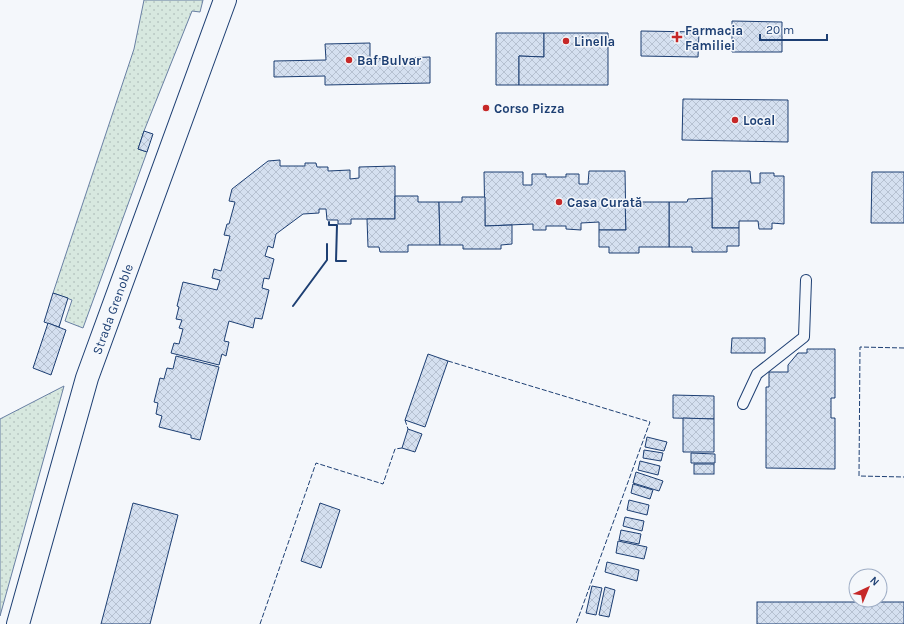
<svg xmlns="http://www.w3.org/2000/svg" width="904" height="624" font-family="Karla,sans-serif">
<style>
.grass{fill:url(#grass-dots);stroke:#687fa3}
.building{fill:url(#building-cross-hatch);stroke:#1d3f73}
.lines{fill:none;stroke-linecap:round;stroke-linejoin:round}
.service-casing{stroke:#1d3f73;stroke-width:12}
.trunk-casing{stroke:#1d3f73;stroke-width:24}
.service{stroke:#f4f7fb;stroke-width:10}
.trunk{stroke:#f4f7fb;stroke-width:22}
.fence{stroke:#1d3f73;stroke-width:1;stroke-dasharray:5 2;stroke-linecap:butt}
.wall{stroke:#1d3f73;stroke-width:2}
.poi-dot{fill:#c62828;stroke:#f4f7fb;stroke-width:1.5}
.labels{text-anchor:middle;stroke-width:3;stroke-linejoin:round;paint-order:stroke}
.poi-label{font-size:13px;font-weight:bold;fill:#1d3f73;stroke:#f4f7fb;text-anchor:start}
.street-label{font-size:13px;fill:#1d3f73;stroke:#f4f7fb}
</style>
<defs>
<pattern id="grass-dots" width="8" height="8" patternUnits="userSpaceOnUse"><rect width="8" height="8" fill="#d7e8df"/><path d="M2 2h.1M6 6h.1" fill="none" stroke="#b8c8c3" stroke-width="1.8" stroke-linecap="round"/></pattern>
<pattern id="building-cross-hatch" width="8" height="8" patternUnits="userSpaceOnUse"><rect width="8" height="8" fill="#d5e0f0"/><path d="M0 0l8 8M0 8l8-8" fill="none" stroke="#b6c1d1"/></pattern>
</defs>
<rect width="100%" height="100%" fill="#f4f7fb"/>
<!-- grass -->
<g class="grass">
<path d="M144,0H203L200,12L192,11L144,131L138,149L147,152L83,328L65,321L72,300L53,293L134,49Z"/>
<path d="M64,386L0,616V419Z"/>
</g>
<!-- building -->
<g class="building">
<path d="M732,21L782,22V52H732Z"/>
<path d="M641,31L699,32L698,57L641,56Z"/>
<path d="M496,33H544V57L519,56V85H496Z"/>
<path d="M544,33H608V85H519V56L544,57Z"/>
<path d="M370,43V59L430,57V83L325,85V76L274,77V61L326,60L325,44Z"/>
<path d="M683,99L788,100V142L682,140Z"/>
<path d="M144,131L153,134L147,152L138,149Z"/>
<path d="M280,160V166H305V163H316L317,167H328V171L350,170V179L359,178V167L395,166V219H351V224H338V220H327L326,209H319V213L303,214L276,234L273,248L268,246L265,256L274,259L269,279L264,278L262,288L269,290L262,319L255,318L253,328L229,321L224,341L229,342L226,356L222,354L219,365L171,353L174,343L179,344L183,329L179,328L182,320L176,319L179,307L177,306L183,282L217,290L220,280L212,278L214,269L221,271L230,236L224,235L227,224H229L235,202L229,201L232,189L268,161Z"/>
<path d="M589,171H625L626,230H599V222L581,223V230L566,229V226H546V230H533V224L485,226L484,172H523V185H532V174H546V177H566V174H579V184H588Z"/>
<path d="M712,171H750L751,183H760V173H774V176H784V224L772,223V229H759L758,221H739V228H712Z"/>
<path d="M872,172H904V223H871Z"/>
<path d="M395,196H418V202H439L440,245H408V252H380L379,247H368L367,219H395Z"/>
<path d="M462,197H485V226L512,225V244L501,245V249H463V245H440L439,202H462Z"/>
<path d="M712,198V228H739V246H727V252H692V247H669V202H687L688,199Z"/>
<path d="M625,202H669V247H639V253H609V247H599V230H626Z"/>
<path d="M53,293L68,298L59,327L44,322Z"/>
<path d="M48,323L66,330L51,375L33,368Z"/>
<path d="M732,338H765V353H731Z"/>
<path d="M807,349H835V398H831V418H835V469L766,468V387H769V372H788V365L798,353H807Z"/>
<path d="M428,354L448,361L425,427L405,420Z"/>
<path d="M176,356L219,367L200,440L191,438V435L159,427L162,416L156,414L158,403L154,402L160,378L164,379L167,368L173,369Z"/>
<path d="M673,395L714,396V419L673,418Z"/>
<path d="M683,418L714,419V452H683Z"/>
<path d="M408,429L422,434L415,452L402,448Z"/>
<path d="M647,437L667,442L664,451L645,447Z"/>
<path d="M644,450L663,453L661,461L643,458Z"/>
<path d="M691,453L715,454V463H691Z"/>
<path d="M640,461L660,466L658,475L638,470Z"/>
<rect x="694" y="464" width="20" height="10"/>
<path d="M636,472L663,481L659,491L633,483Z"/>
<path d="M633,484L653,490L650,499L631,493Z"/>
<path d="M629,500L649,505L647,515L627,510Z"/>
<path d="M133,503L178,515L150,624H101Z"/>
<path d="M320,503L340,510L321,568L301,561Z"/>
<path d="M625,517L644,521L642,531L623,526Z"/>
<path d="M621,530L641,534L639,544L619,540Z"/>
<path d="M618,541L647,547L644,559L616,553Z"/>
<path d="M607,562L639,570L637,581L605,572Z"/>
<path d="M592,586L602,588L596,615L586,613Z"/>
<path d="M605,587L615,590L609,617L599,615Z"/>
<rect x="757" y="602" width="147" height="22"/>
</g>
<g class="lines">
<!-- service casing -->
<g class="service-casing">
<path id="service" d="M743,404L757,374L804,337L806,280"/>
</g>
<!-- trunk casing -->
<g class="trunk-casing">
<g id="trunk">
<path id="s1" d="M18,624L87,378L225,0"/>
</g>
</g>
<!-- service -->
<use href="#service" class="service"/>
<!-- trunk -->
<use href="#trunk" class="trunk"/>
<!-- fence -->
<g class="fence">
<path d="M904,348L860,347L859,476L904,477"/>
<path d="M448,361L650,422L576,624"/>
<path d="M405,420L408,429"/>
<path d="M260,624L316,463L383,484L395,449L402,448"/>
</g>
<!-- wall -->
<g class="wall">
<path d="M329,222V225H337L336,261H346"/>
<path d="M293,306L327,260V244"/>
</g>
</g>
<!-- markers -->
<g class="poi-dot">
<path d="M675 31h4v4h4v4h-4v4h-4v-4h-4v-4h4z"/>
<circle cx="566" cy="41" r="4"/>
<circle cx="349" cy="60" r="4"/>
<circle cx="486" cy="108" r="4"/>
<circle cx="735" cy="120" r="4"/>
<circle cx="559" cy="202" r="4"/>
</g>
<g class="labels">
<!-- poi labels -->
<g class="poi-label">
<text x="685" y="35">Farmacia<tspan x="685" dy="15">Familiei</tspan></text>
<text x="574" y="46">Linella</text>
<text x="357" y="65">Baf Bulvar</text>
<text x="494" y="113">Corso Pizza</text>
<text x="743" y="125">Local</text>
<text x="567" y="207">Casa Curată</text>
</g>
<!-- street labels -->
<g class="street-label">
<text dy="5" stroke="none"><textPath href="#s1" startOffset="329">Strada Grenoble</textPath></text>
</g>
</g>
<!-- north arrow -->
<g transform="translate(868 588) rotate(44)"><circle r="19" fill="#f4f7fb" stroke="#9eadc5"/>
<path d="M0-3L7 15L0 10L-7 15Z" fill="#c62828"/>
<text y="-6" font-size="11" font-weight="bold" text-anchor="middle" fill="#1d3f73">N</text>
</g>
<!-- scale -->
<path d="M760 34v6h67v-6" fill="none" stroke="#1d3f73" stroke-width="2"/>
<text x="766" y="34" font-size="12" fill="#1d3f73" stroke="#f4f7fb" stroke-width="3" paint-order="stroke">20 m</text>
</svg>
